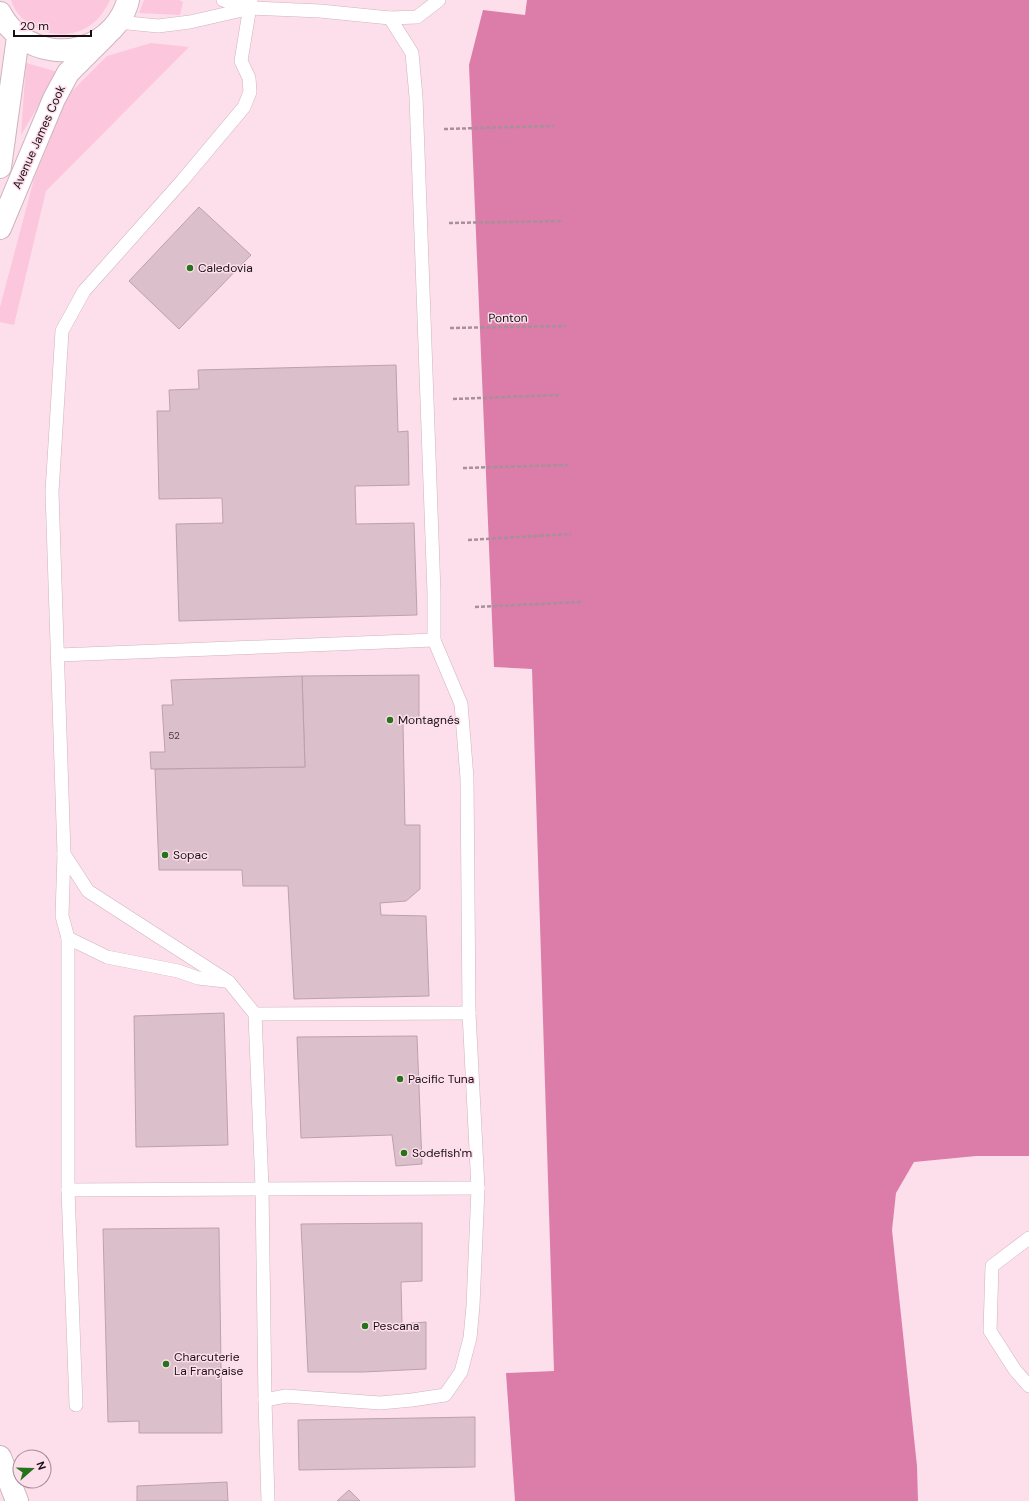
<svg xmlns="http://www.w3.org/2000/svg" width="1029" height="1501" font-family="'DM Sans',sans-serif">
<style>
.green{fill:#fcc6dd}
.water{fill:#db7ca9}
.building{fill:#dbbfca;stroke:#bca1ac}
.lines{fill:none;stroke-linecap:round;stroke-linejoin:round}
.service-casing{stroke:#cfb3be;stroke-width:14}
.secondary-casing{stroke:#cfb3be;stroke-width:24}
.path{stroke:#a79099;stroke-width:2.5;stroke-dasharray:4 2;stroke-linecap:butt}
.service{stroke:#fff;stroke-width:13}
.secondary{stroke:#fff;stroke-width:22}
.poi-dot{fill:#25731a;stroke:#fddfeb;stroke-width:1.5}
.labels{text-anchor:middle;stroke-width:3;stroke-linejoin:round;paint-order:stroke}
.number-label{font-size:10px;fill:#4a3c42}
.street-label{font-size:12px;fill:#1a1014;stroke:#fddfeb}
.poi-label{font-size:12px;fill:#1a1014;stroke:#fddfeb;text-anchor:start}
</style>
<rect width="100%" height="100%" fill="#fddfeb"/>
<!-- green -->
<g class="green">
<path d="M11,0H110C105,10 99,20 89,26C63,44 20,30 11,0Z"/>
<path d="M144,0H179L183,2L180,15L139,13Z"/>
<path d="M151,43L189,47L46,191L14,325L0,322V307L34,179L68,95L107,56Z"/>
<path d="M26,63L58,72L21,135Z"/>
</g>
<!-- water -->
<path class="water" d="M527,0H1029V1156H976L914,1162L896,1193L892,1230L917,1466L918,1501H515L506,1373L554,1371L532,669L494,667L469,65L483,10L525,15Z"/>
<!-- building -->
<g class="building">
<path d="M199,207L251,255L179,329L129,281Z"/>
<path d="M396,365L398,432L408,431L409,485L355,486L356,524L414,523L417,615L179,621L176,524L223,523L222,498L159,499L157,411H170L169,390L199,389L198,370Z"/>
<path d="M419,675V722L403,723L405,825H420V889L406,901L380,903L381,915L426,916L429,996L294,999L288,886H243L242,870H159L155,769L305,767L302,676Z"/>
<path d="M302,676L305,767L151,769L150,752H165L162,705H173L171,680Z"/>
<path d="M224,1013L228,1145L136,1147L134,1016Z"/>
<path d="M417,1036L422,1164L396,1166L392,1135L301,1138L297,1037Z"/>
<path d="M422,1223V1281L401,1282L402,1324L426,1322V1369L363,1372H308L301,1224Z"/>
<path d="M219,1228L222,1433H139V1421L108,1422L103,1229Z"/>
<path d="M475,1417V1467L299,1470L298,1420Z"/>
<path d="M227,1482L228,1501H137V1486Z"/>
<path d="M349,1490L360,1501H337Z"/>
</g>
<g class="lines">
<!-- service casing -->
<g class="service-casing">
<g id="service">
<path d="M390,18L417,17L439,0"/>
<path d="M118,22L158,26L190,22L251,8L223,0"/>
<path d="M59,655L434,640"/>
<path d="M64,854L88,891L229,982L255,1014L262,1188L265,1400L286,1396L380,1403L412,1400L445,1395L461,1372L470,1338L473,1306L478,1188L469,1013L467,778L461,704L434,640V593L416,97L412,53L390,18L320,11L251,8"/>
<path d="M68,938L107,957L178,971L198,978L225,981"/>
<path d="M255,1014L469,1013"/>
<path d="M68,1190L478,1188"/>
<path d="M1029,1238L992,1266L990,1331L1015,1370L1029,1386"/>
<path d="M265,1400L268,1501"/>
<path d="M76,1405L68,1190V938L62,916L64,854L52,492L62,331L84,291L182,181L244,107L250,92L249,78L241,61L251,0"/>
</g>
</g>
<!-- secondary casing -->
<g class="secondary-casing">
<g id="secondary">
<path d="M0,13C21,54 79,64 112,29C119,22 126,10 128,0"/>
<path d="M0,167L18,37"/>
<path d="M0,228L54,99L68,73L105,36"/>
<path d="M0,1457L17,1501"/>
</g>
</g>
<!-- path -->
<g class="path">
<path d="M444,129L554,126"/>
<path d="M449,223L563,221"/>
<path d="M450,328L566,326"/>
<path d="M453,399L560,395"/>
<path d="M463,468L568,465"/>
<path d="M468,540L571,534"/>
<path d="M475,607L581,602"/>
</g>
<!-- service -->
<use href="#service" class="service"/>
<!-- secondary -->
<use href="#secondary" class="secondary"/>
</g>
<!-- markers -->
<g class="poi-dot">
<circle cx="190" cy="268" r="4"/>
<circle cx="390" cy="720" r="4"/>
<circle cx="165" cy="855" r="4"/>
<circle cx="400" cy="1079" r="4"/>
<circle cx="404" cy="1153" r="4"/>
<circle cx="365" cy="1326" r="4"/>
<circle cx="166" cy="1364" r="4"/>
</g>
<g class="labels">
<!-- number labels -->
<g class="number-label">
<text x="174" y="739">52</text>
</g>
<!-- street labels -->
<g class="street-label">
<text transform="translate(39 137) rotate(-66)" y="4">Avenue James Cook</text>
<text transform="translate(508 318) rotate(-1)" y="4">Ponton</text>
</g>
<!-- poi labels -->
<g class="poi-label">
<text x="198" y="272">Caledovia</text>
<text x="398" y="724">Montagnés</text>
<text x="173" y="859">Sopac</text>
<text x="408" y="1083">Pacific Tuna</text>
<text x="412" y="1157">Sodefish'm</text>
<text x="373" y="1330">Pescana</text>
<text x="174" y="1361">Charcuterie<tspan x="174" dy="14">La Française</tspan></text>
</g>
</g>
<!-- north arrow -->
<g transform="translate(32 1469) rotate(70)"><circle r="19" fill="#fddfeb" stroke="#a28c95"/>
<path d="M0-3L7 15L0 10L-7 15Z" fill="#25731a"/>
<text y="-6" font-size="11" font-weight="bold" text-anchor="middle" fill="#1a1014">N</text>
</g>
<!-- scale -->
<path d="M14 30v6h77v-6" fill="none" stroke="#1a1014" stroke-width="2"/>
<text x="20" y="30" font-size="12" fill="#1a1014" stroke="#fddfeb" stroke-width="3" paint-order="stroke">20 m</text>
</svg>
